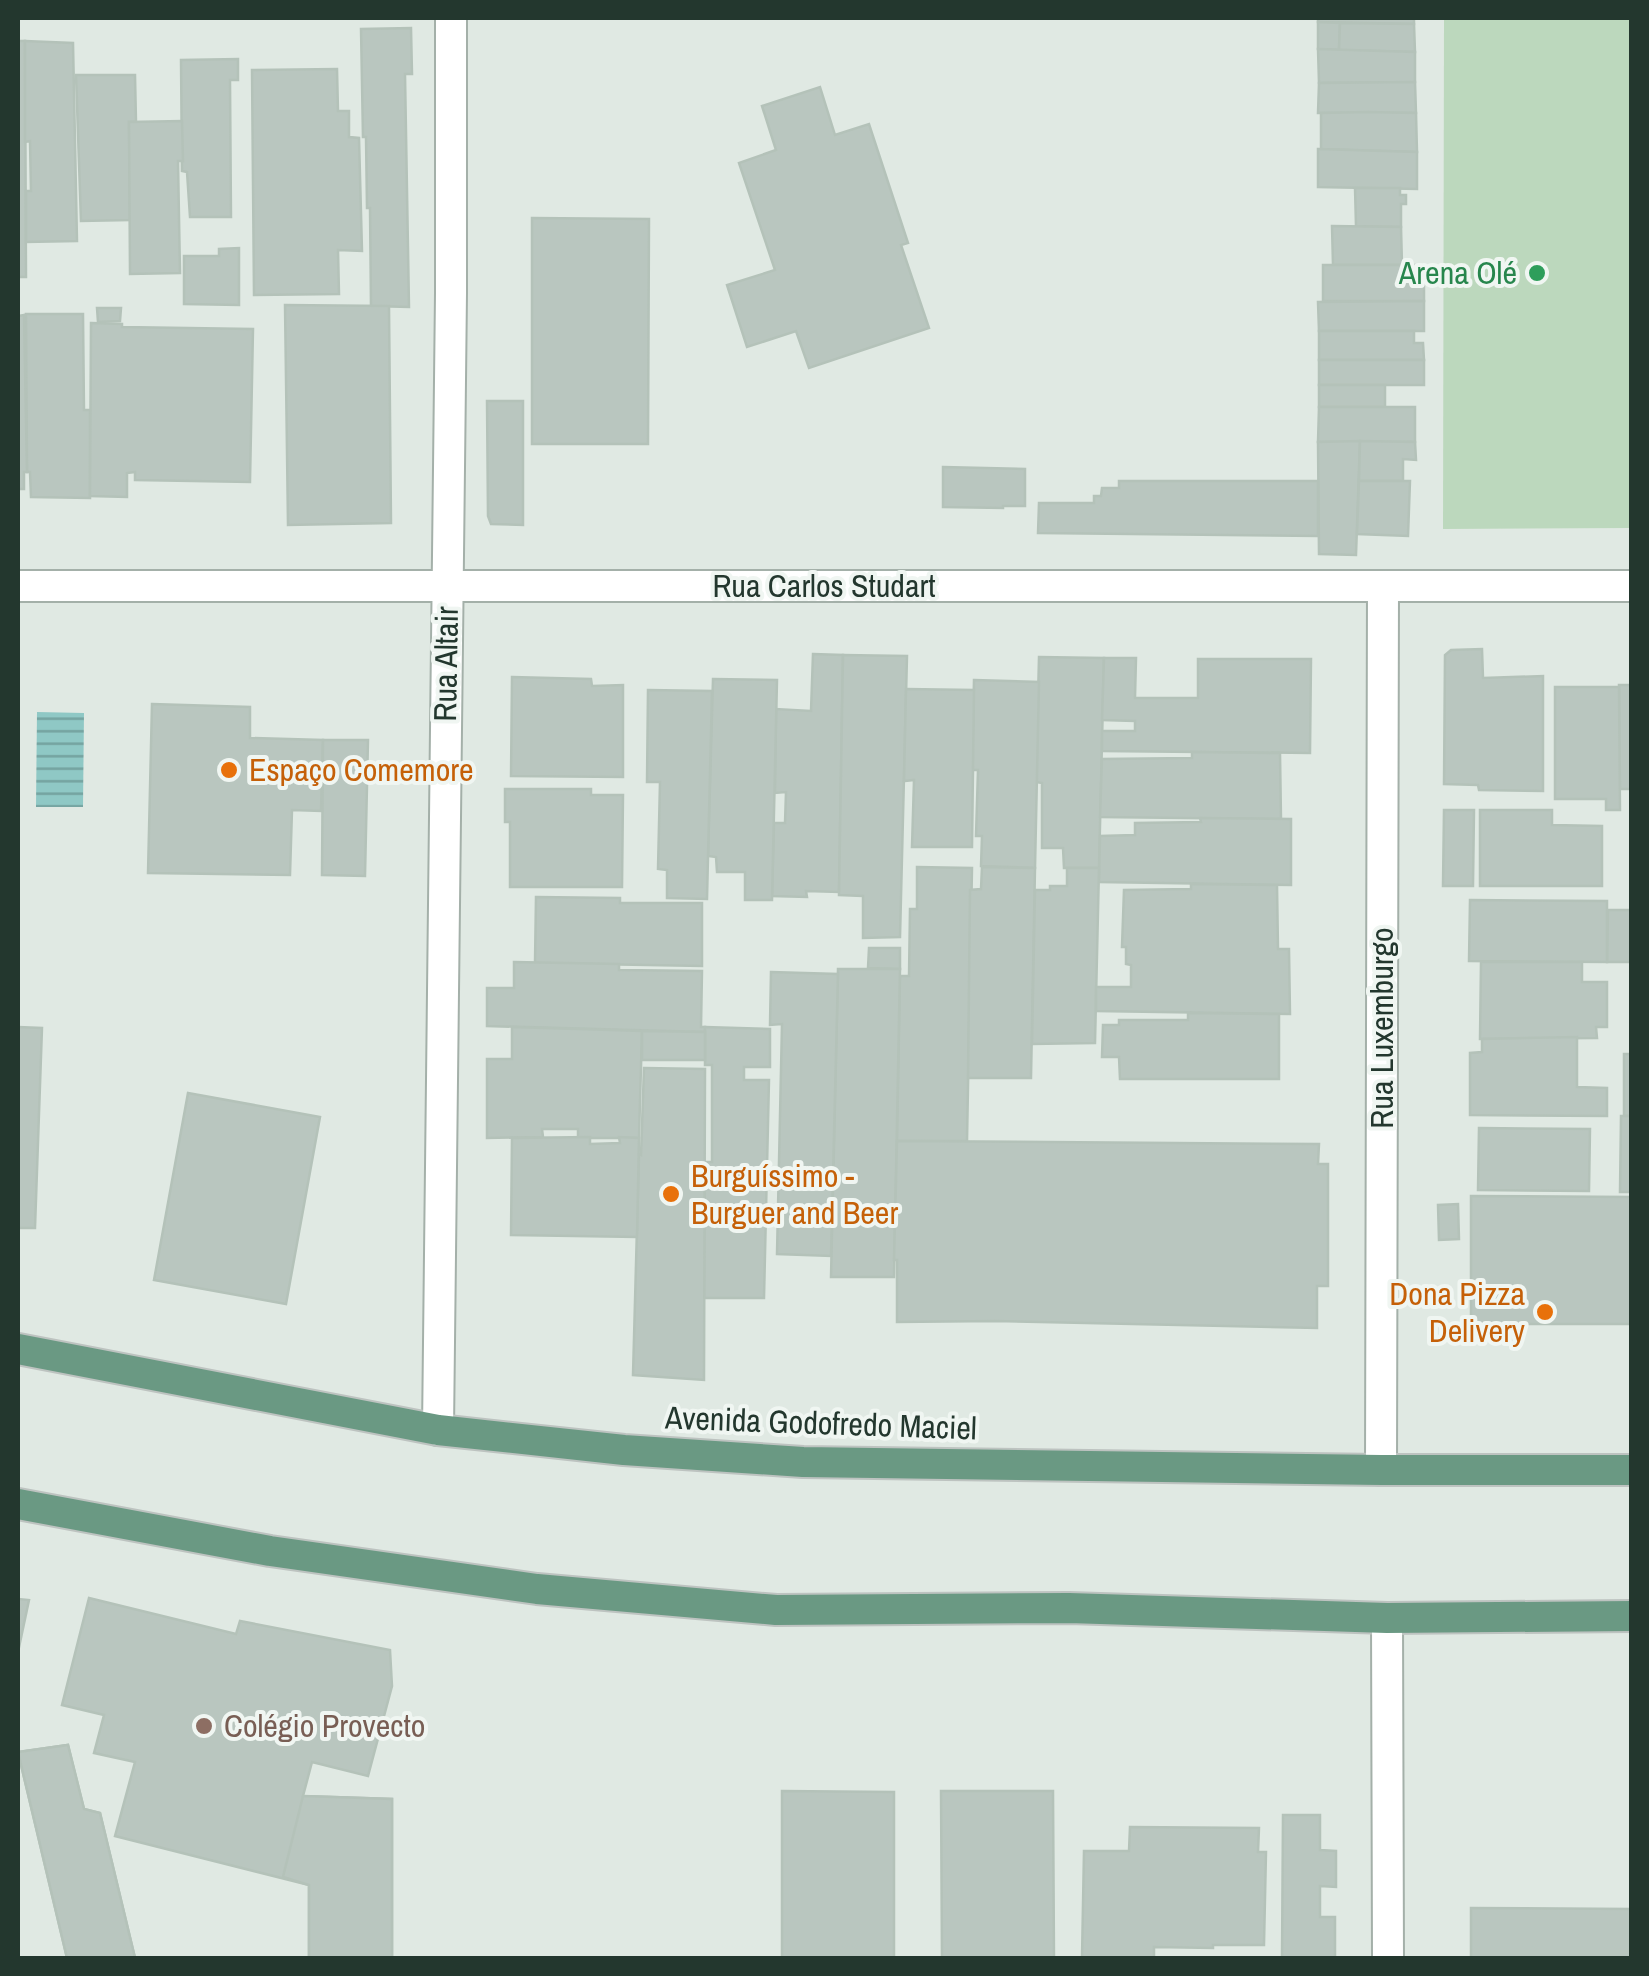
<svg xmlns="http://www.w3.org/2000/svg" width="1649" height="1976" font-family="'Archivo Narrow',sans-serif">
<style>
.garden{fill:#bcd8bd}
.water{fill:url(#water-rules)}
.building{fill:#b9c6bf;stroke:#b4c2b9;stroke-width:2.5}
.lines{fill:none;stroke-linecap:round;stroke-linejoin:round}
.minor-casing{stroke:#a4b0a9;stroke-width:34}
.major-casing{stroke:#bdc3c0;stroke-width:34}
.minor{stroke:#fff;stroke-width:30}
.major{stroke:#6a9983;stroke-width:30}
.leisure-dot{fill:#2e9e5b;stroke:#f0f6f2;stroke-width:4}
.food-dot{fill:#e8710a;stroke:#f0f6f2;stroke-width:4}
.education-dot{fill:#8d6e63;stroke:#f0f6f2;stroke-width:4}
.labels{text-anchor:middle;stroke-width:8;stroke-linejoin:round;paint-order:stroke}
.leisure-label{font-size:32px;fill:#27864d;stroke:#f0f6f2;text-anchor:end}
.street-label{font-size:32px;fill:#23372e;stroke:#f0f6f2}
.food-label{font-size:32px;fill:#c56008;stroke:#f0f6f2;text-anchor:start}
.education-label{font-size:32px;fill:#785e54;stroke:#f0f6f2;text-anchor:start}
</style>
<defs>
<pattern id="water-rules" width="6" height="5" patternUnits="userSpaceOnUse" patternTransform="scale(2.5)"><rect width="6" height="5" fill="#8fc8c5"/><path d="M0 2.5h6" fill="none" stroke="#74a3a0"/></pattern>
</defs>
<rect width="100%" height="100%" fill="#e0e9e3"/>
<!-- garden -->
<path class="garden" d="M1444,18H1631V528L1443,529Z"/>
<!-- water -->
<path class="water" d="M37,712L84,713L83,807H36Z"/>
<!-- building -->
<g class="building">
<path d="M1318,18H1414V24L1318,22Z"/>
<path d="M1318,22L1340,23L1339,50L1318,49Z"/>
<path d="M1340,23L1414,24L1415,52L1339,50Z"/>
<path d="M411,28L412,74H405L409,307L371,306L370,208H367L366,137H363L361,29Z"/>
<path d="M18,41H25L26,277H18Z"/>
<path d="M25,41L73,43L77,241L26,242V191H31L30,141L25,142Z"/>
<path d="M1318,49L1415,52V82L1319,83Z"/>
<path d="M238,59V80H230L231,217H190L187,172L182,171L181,60Z"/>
<path d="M337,69L338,111H349V137L359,138L362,251L338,250L339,294L254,295L252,70Z"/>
<path d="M76,75H135L136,122H129L130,220L81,221Z"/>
<path d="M1415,82L1416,113H1318L1319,83Z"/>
<path d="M820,87L835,135L869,124L908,243L901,245L929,328L809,368L796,331L747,347L727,285L775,270L739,163L776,150L762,106Z"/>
<path d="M1367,112L1416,113L1417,152L1321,149V113Z"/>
<path d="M182,121L183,161H178L180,273L130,274L129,122Z"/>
<path d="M1318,149L1417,152V189L1318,187Z"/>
<path d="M1355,188H1400V195H1406V204H1401V227L1356,226Z"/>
<path d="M532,218L649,219L648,444H532Z"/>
<path d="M1332,226L1401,227L1402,265H1333Z"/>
<path d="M239,248V305L184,304V256H219V249Z"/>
<rect x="1323" y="265" width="101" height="36"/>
<path d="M1424,301V331H1319L1318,302Z"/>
<path d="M285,305L389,306L391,523L288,525Z"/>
<path d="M97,308H121L120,321L98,322Z"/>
<path d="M26,314H83L84,410H90V498L31,497L30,472H27Z"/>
<path d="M24,315L27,472H24V489H18V316Z"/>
<path d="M91,323L122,324V327L253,329L250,482L135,480V472L127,473V497L90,496Z"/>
<path d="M1319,331H1414V343H1423L1424,360H1319Z"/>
<rect x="1319" y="360" width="105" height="25"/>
<rect x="1319" y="385" width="66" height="22"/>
<path d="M487,401H523V525L491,524L488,516Z"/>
<path d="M1319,407H1415V442H1318Z"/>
<path d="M1360,441L1356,555L1319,554L1318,442Z"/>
<path d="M1360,441L1415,442L1416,460L1403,459V481H1359Z"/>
<path d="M943,467L1025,469V506H1003V508L943,507Z"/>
<path d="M1119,481H1318V536L1038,533L1039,503H1094V496H1101L1102,488H1119Z"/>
<path d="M1359,481H1410L1408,536L1357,534Z"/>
<path d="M1482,649L1483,678L1543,676V791L1479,790L1478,785L1444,784L1445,655L1451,650Z"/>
<path d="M813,654L843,655L839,892L806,891L807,897L772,896L774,823H785L786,792L775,793L776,709L811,711Z"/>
<path d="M843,655L907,656L900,937L863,938V896L839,895Z"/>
<path d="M1039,657L1104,658L1099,868H1064L1063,848H1042V783L1036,782Z"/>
<path d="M1104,658H1136L1135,698H1198V659H1311L1310,753L1102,751V731H1135V721L1102,720Z"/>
<path d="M512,677L591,679L592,686L623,685V777L511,776Z"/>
<path d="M713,679L777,680L772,900H745V872H717L716,857L708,856Z"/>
<path d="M974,680L1039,682L1035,868L981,866L982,836H976L978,770H972Z"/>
<path d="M1619,685H1632V791L1631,789H1620Z"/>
<path d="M1555,687H1619L1620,810H1606V799H1555Z"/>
<path d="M906,689L974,690L972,847H912L914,780L904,781Z"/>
<path d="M648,690L712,691L707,899L667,898V870L658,869L660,782H647Z"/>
<path d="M152,704L250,707V738L323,740L321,811L292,810L290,875L148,873Z"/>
<path d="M323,740H368L365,876L322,875Z"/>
<path d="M1192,752L1280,753L1281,819L1100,817L1102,759L1192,758Z"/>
<path d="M505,789H591V795H623L622,887H510V822H505Z"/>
<path d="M1444,810H1474L1473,886H1443Z"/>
<path d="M1480,810H1552V825L1602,826V886H1480Z"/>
<path d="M1200,818L1291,819V885L1099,882L1100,836L1135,835V823L1201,822Z"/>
<path d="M917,867L972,868L967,1141H897L900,976H909L910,909H917Z"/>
<path d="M982,867L1035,868L1031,1078H968L970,890L981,889Z"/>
<path d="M1067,868H1099L1095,1043L1032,1044L1035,890H1050V886H1067Z"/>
<path d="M1191,884L1277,885L1278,949H1289L1290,1014L1096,1011V987H1131V965L1126,964V947H1122L1124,890L1191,889Z"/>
<path d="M1632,888V962H1607L1608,910H1631Z"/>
<path d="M536,897L620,898V903H702V966L535,963Z"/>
<path d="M1470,900L1607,901V962L1469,961Z"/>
<path d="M869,948H900V969L868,968Z"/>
<path d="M514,962L619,964V970L702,971L701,1027H705V1032L487,1026V988H514Z"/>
<path d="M1481,962H1582V982H1607V1027H1596L1597,1038L1480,1039Z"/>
<path d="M838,969H900L894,1277H831Z"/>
<path d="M771,972L838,974L831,1256L777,1254L782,1024L770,1025Z"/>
<path d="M1188,1013L1279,1014V1079H1120L1119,1057H1102L1103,1025H1119V1020H1188Z"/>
<path d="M18,1027L42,1028L35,1228H18Z"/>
<path d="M512,1027L642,1031L639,1138H578V1129H542L543,1137L487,1138V1059H512Z"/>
<path d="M705,1027L770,1029V1067H744V1080H769L764,1298H704L705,1162H712V1065H705Z"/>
<path d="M642,1031L705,1032V1060H642Z"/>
<path d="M1577,1037V1087L1607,1088V1116L1470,1115V1053L1482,1052V1039Z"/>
<rect x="1624" y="1054" width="8" height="62"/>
<path d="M644,1068L705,1069L704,1380L633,1375L639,1154L641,1155Z"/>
<path d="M188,1093L320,1117L286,1304L154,1280Z"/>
<path d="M1621,1116H1632V1192H1620Z"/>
<path d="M1479,1128L1590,1129L1589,1191L1478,1190Z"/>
<path d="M590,1137V1144L620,1143L619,1137L639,1138L637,1237L511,1235L512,1138Z"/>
<path d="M897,1141L1319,1144L1318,1164H1328V1286H1317V1328L996,1321L897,1322V1260H894Z"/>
<path d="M1471,1196L1632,1197V1324H1471Z"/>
<path d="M1458,1204L1459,1239L1439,1240L1438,1205Z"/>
<path d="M89,1598L236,1634L240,1621L390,1650L392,1686L368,1776L312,1762L303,1796L392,1799V1958H309V1885L115,1836L135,1762L94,1753L104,1715L62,1705Z"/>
<path d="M18,1599L29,1600L18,1652Z"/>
<path d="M68,1745L84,1809L100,1813L135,1958H67L18,1752Z"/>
<path d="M68,1745L84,1809L100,1813L135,1958H67L18,1752Z"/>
<path d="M782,1791L894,1792V1958H782Z"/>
<path d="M941,1791H1053L1054,1958H942Z"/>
<path d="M303,1796L392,1799V1958H309V1885L283,1877Z"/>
<path d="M1283,1815H1320V1850L1336,1851V1887L1320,1886V1917H1335V1958H1282Z"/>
<path d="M1130,1827L1259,1828L1258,1852H1266L1264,1945H1213V1948L1154,1947V1958H1082L1084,1851H1129Z"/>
<path d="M1471,1908L1632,1909V1958H1471Z"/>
</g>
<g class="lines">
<!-- minor casing -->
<g class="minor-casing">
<g id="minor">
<path d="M18,586H1632"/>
<path d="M438,1430L451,293V18"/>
<path d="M1381,1470L1383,587"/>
<path d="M1387,1618L1388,1958"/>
</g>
</g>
<!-- major casing -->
<g class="major-casing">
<g id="major">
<path d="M18,1349L438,1430L624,1450L803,1462L1381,1470H1632"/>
<path d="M18,1504L270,1551L537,1589L776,1610L1069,1608L1387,1618L1632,1616"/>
</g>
</g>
<!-- minor -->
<use href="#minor" class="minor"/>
<!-- major -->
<use href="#major" class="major"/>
</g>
<!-- markers -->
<circle class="leisure-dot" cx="1537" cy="273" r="10"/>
<g class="food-dot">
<circle cx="229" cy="770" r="10"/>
<circle cx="671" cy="1194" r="10"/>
<circle cx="1545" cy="1312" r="10"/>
</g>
<circle class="education-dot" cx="204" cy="1726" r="10"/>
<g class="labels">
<!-- leisure labels -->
<g class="leisure-label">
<text x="1517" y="284">Arena Olé</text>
</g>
<!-- street labels -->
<g class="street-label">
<text x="824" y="597">Rua Carlos Studart</text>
<text transform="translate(446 664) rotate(-89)" y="11">Rua Altair</text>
<text transform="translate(1382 1028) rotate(-90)" y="11">Rua Luxemburgo</text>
<text transform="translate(821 1423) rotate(2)" y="11">Avenida Godofredo Maciel</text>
</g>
<!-- food labels -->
<g class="food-label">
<text x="249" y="781">Espaço Comemore</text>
<text x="691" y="1187">Burguíssimo -<tspan x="691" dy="37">Burguer and Beer</tspan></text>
<text x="1525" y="1305" text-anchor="end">Dona Pizza<tspan x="1525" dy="37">Delivery</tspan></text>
</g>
<!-- education labels -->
<g class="education-label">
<text x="224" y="1737">Colégio Provecto</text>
</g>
</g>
<!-- border -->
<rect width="1649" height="1976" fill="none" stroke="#23372e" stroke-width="40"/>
</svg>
